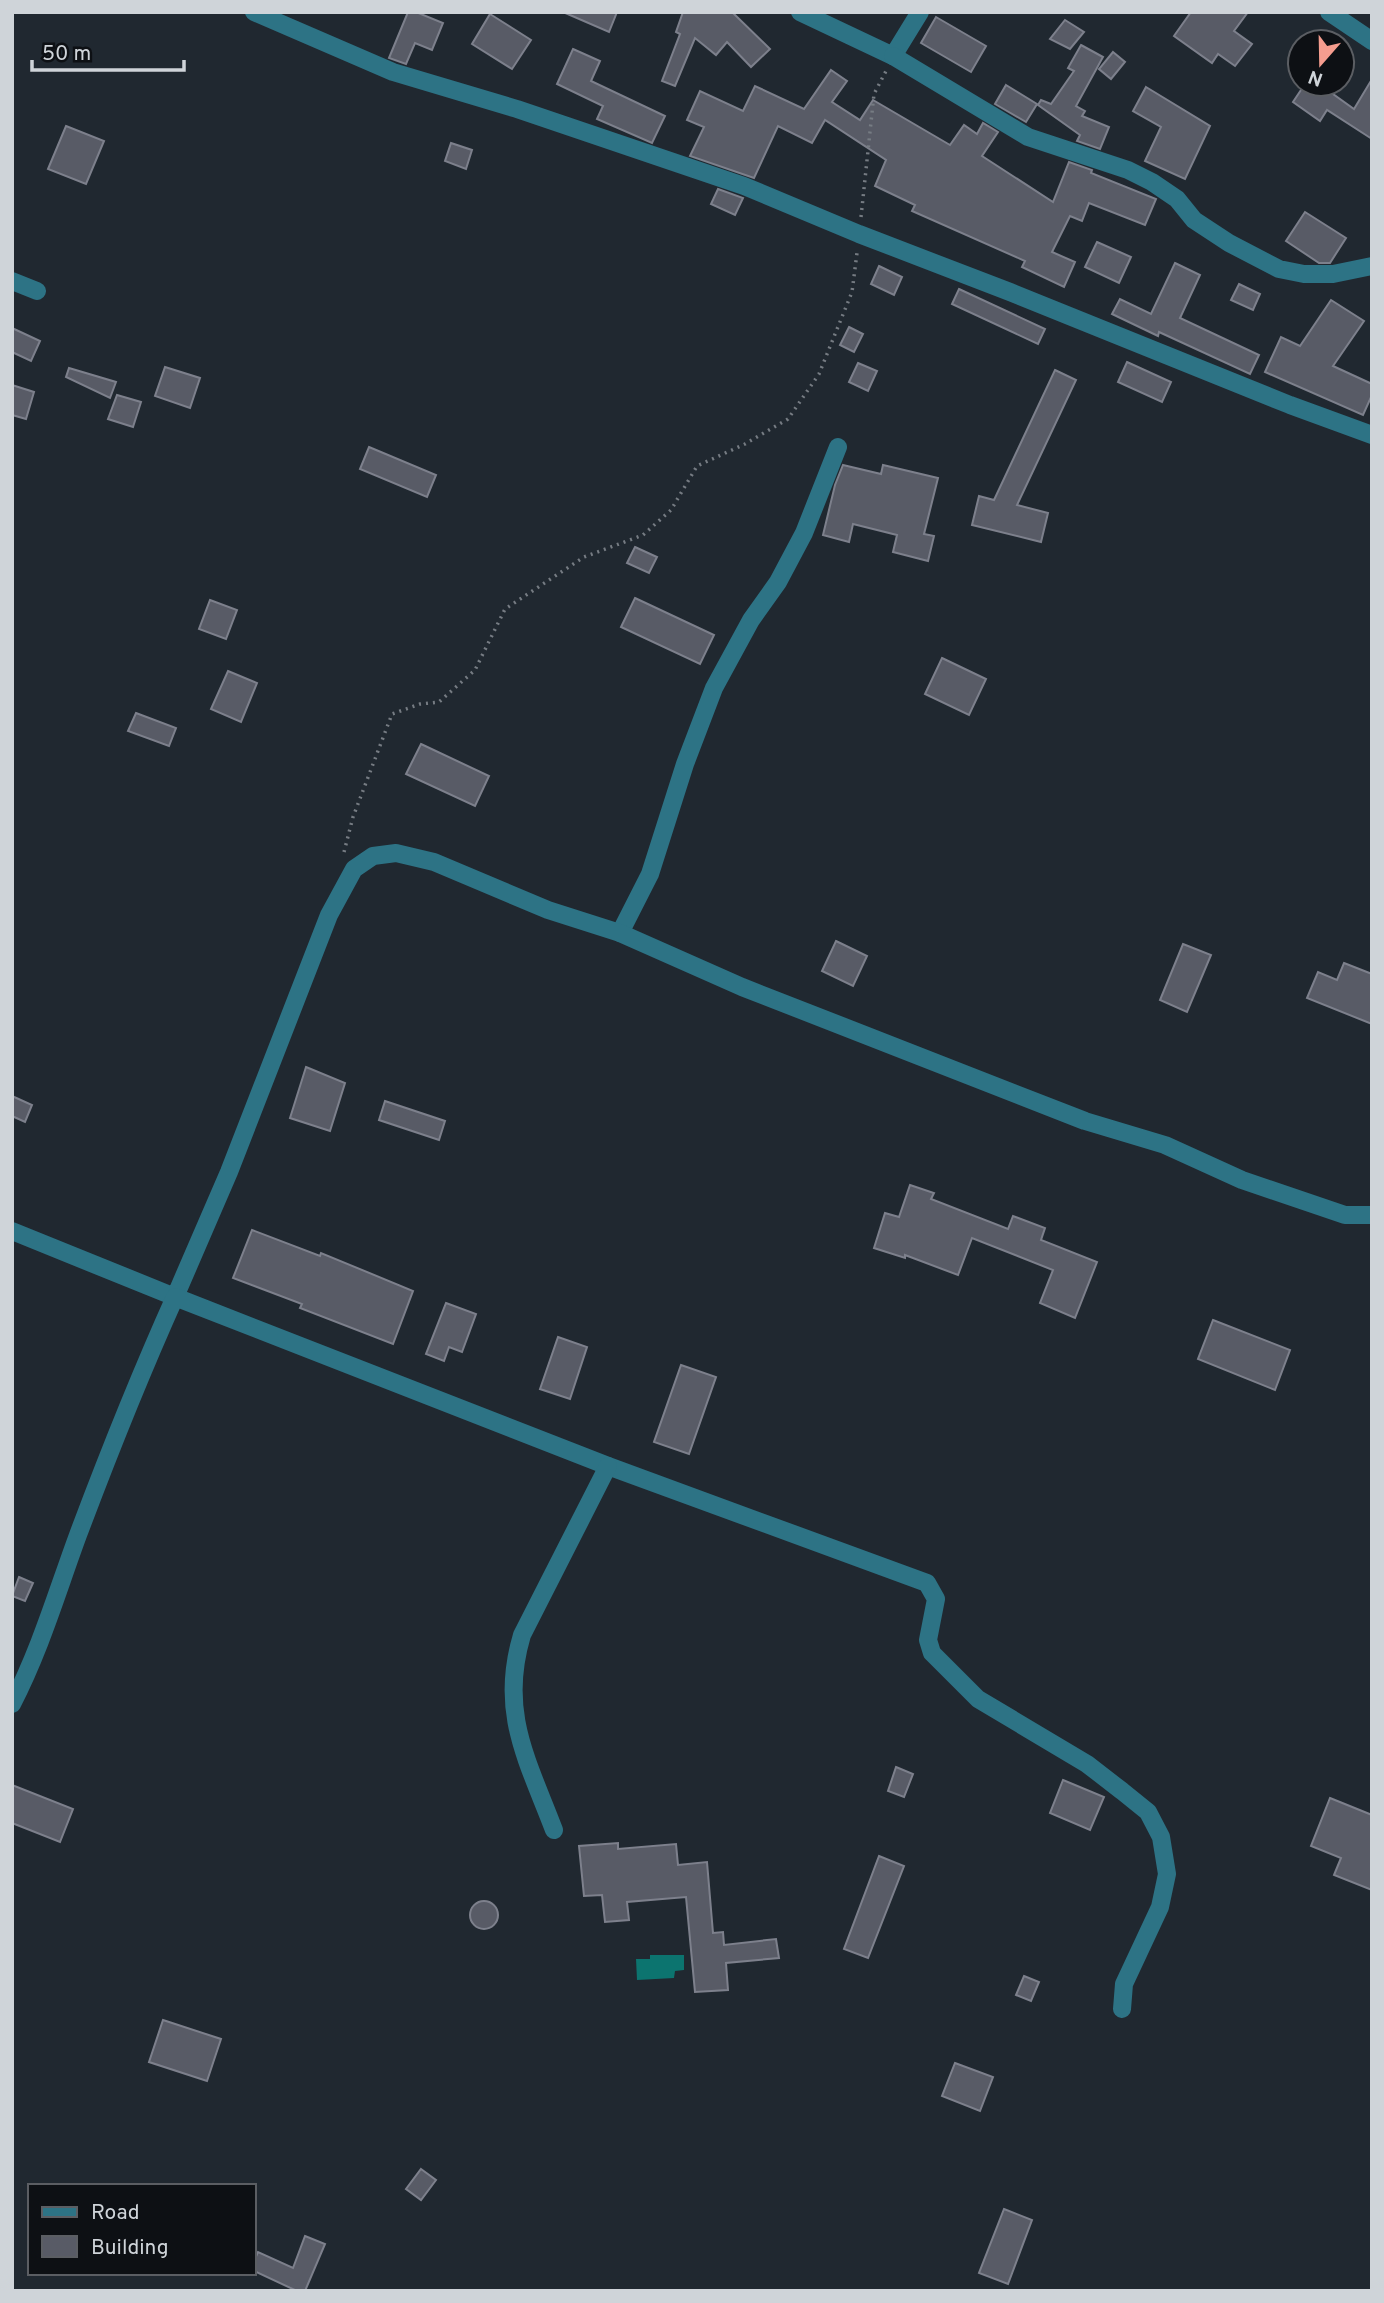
<svg xmlns="http://www.w3.org/2000/svg" width="1384" height="2303" font-family="Overpass,sans-serif">
<style>
.water{fill:#0c746f}
.building{fill:#585b66;stroke:#7d808c;stroke-width:2}
.lines{fill:none;stroke-linecap:round;stroke-linejoin:round}
.path{stroke:#767c83;stroke-width:3.5;stroke-dasharray:2 5;stroke-linecap:butt}
.minor{stroke:#2d7385;stroke-width:18}
</style>
<rect width="100%" height="100%" fill="#202830"/>
<!-- water -->
<path class="water" d="M650,1955H684V1970L675,1971L674,1978L637,1980L636,1959H650Z"/>
<!-- building -->
<g class="building">
<path d="M408,12H416L443,23L432,50L415,43L406,64L389,58Z"/>
<path d="M563,12H617L609,32Z"/>
<path d="M683,12H732L770,49L751,67L727,42L716,55L695,38L675,86L662,81L680,34L676,32Z"/>
<path d="M1191,12H1248L1234,31L1252,44L1235,66L1218,54L1212,63L1174,36Z"/>
<path d="M490,14L531,40L512,69L472,44Z"/>
<path d="M936,17L986,46L971,72L921,43Z"/>
<path d="M1065,20L1084,32L1070,49L1050,39Z"/>
<path d="M1081,45L1103,57L1076,106L1085,111L1082,116L1109,127L1100,149L1077,141L1080,135L1038,105L1041,100L1051,104L1074,71L1068,68Z"/>
<path d="M573,49L600,61L591,81L665,116L652,143L597,119L603,106L557,84Z"/>
<path d="M1113,52L1125,62L1111,79L1099,69Z"/>
<path d="M831,70L847,81L832,102L860,120L873,100L950,145L964,125L977,134L983,123L998,132L982,156L1053,202L1069,162L1092,170L1091,173L1156,199L1145,225L1089,203L1082,221L1070,216L1052,252L1075,262L1064,287L1022,267L1025,261L912,211L915,205L875,186L886,160L825,120L812,143L778,126L754,178L690,156L704,127L687,120L700,91L743,111L755,86L804,109Z"/>
<path d="M1372,79V139L1327,110L1320,121L1293,102L1305,84H1319L1354,109Z"/>
<path d="M1006,85L1037,104L1026,122L995,104Z"/>
<path d="M1146,87L1210,126L1185,179L1145,161L1161,127L1133,111Z"/>
<path d="M66,126L104,141L86,184L48,169Z"/>
<path d="M451,143L472,150L466,169L445,161Z"/>
<path d="M718,189L743,198L735,215L711,204Z"/>
<path d="M1305,212L1346,238L1330,263H1319L1286,241Z"/>
<path d="M1097,242L1131,257L1119,283L1085,267Z"/>
<path d="M1175,263L1200,275L1180,318L1259,355L1250,374L1159,332L1158,336L1112,314L1120,299L1151,314Z"/>
<path d="M879,266L902,277L894,295L871,284Z"/>
<path d="M1239,284L1260,294L1253,310L1231,300Z"/>
<path d="M959,289L1045,329L1038,344L952,304Z"/>
<path d="M1331,300L1364,321L1333,366L1372,384V395L1363,415L1265,372L1281,337L1300,346Z"/>
<path d="M849,327L863,334L854,352L840,345Z"/>
<path d="M12,328L40,341L31,361L12,352Z"/>
<path d="M1127,362L1171,382L1162,402L1118,382Z"/>
<path d="M858,363L877,371L868,391L849,382Z"/>
<path d="M165,367L200,378L190,408L155,396Z"/>
<path d="M69,368L116,382L110,398L66,377Z"/>
<path d="M1055,370L1076,380L1017,505L1048,513L1041,542L972,525L979,496L994,500Z"/>
<path d="M12,385L34,392L26,419L12,415Z"/>
<path d="M117,395L141,402L133,427L108,419Z"/>
<path d="M369,447L436,475L427,497L360,469Z"/>
<path d="M843,465L881,474L883,465L938,478L924,534L934,536L928,561L893,552L897,535L853,524L849,542L823,535L835,485Z"/>
<path d="M635,547L657,557L649,573L627,563Z"/>
<path d="M635,598L714,635L700,664L621,627Z"/>
<path d="M210,600L237,610L226,639L199,629Z"/>
<path d="M942,658L986,679L969,715L925,694Z"/>
<path d="M228,671L257,683L241,722L211,709Z"/>
<path d="M136,713L176,728L169,746L128,731Z"/>
<path d="M421,744L489,776L475,806L406,774Z"/>
<path d="M836,941L867,956L853,986L822,971Z"/>
<path d="M1183,944L1211,955L1187,1012L1160,1000Z"/>
<path d="M1344,963L1372,974V1024L1307,998L1318,972L1337,980Z"/>
<path d="M306,1067L345,1083L330,1131L290,1118Z"/>
<path d="M12,1096L32,1105L25,1122L12,1116Z"/>
<path d="M385,1101L445,1121L439,1140L379,1120Z"/>
<path d="M910,1185L934,1193L931,1199L1008,1229L1013,1216L1045,1228L1041,1240L1097,1262L1075,1318L1040,1303L1053,1270L972,1238L958,1275L905,1255V1258L874,1248L885,1213L899,1217Z"/>
<path d="M252,1230L320,1256L321,1253L413,1291L393,1344L300,1308L302,1304L233,1278Z"/>
<path d="M446,1303L476,1314L462,1352L449,1347L444,1361L426,1354Z"/>
<path d="M1213,1320L1290,1350L1275,1390L1198,1359Z"/>
<path d="M558,1337L587,1347L570,1399L540,1389Z"/>
<path d="M681,1365L716,1377L689,1454L654,1442Z"/>
<path d="M19,1577L33,1583L25,1601L12,1596Z"/>
<path d="M896,1767L913,1774L904,1797L888,1791Z"/>
<path d="M1063,1780L1104,1797L1090,1830L1050,1813Z"/>
<path d="M12,1785L73,1809L60,1842L12,1823Z"/>
<path d="M1330,1798L1372,1815V1890L1334,1875L1341,1858L1311,1846Z"/>
<path d="M618,1843V1849L676,1844L678,1865L707,1862L713,1933L723,1932L724,1945L776,1939L779,1958L726,1963L728,1990L695,1992L686,1897L627,1902L629,1920L605,1922L602,1895L584,1896L579,1846Z"/>
<path d="M879,1856L904,1866L868,1958L844,1949Z"/>
<circle cx="484" cy="1915" r="14"/>
<path d="M1024,1976L1039,1982L1031,2001L1016,1995Z"/>
<path d="M163,2020L221,2039L207,2081L149,2062Z"/>
<path d="M955,2063L993,2077L980,2111L942,2096Z"/>
<path d="M421,2169L436,2180L421,2200L406,2189Z"/>
<path d="M1004,2209L1032,2220L1008,2284L979,2273Z"/>
<path d="M305,2236L325,2244L305,2291H297L254,2271V2261L258,2252L293,2268Z"/>
</g>
<g class="lines">
<!-- path -->
<g class="path">
<path d="M861,217L874,94L886,71"/>
<path d="M344,852L353,817L392,714L420,704L439,702L475,670L505,609L584,557L643,535L671,510L697,466L745,444L788,419L819,374L852,292L857,253"/>
</g>
<!-- minor -->
<g class="minor">
<path d="M254,12L393,72L517,109L744,186L859,234L1010,292L1290,405L1372,435"/>
<path d="M800,12L893,56L920,12"/>
<path d="M1329,12L1372,41"/>
<path d="M893,56L1028,137L1128,170L1152,182L1177,199L1194,220L1229,243L1279,269L1304,274H1333L1372,266"/>
<path d="M12,281L37,291"/>
<path d="M620,933L650,874L685,764L714,688L751,620L778,582L804,533L838,447"/>
<path d="M12,1231L175,1297L229,1172L329,915L354,869L373,856L396,853L434,862L548,910L620,933L742,987L1085,1121L1165,1145L1242,1180L1345,1215H1372"/>
<path d="M12,1704C40,1650 57,1592 78,1535C108,1455 140,1375 175,1297L608,1466L927,1583L936,1599L928,1640L932,1653L978,1699L1087,1764L1122,1791L1148,1812L1161,1837L1167,1874L1160,1907L1124,1984L1122,2009"/>
<path d="M554,1830C527,1759 499,1712 522,1635L608,1466"/>
</g>
</g>
<!-- border -->
<rect width="1384" height="2303" fill="none" stroke="#cfd4d9" stroke-width="28"/>
<!-- legend -->
<rect x="28" y="2184" width="228" height="91" fill="#0d1014" stroke="#5b5e63" stroke-width="2"/>
<rect x="42" y="2207" width="35" height="10" fill="#2d7385" stroke="#5b5e63" stroke-width="2"/>
<text x="91" y="2219" font-size="21" fill="#cfd4d9">Road</text>
<rect x="42" y="2236" width="35" height="21" fill="#585b66" stroke="#5b5e63" stroke-width="2"/>
<text x="91" y="2254" font-size="21" fill="#cfd4d9">Building</text>
<!-- north arrow -->
<g transform="translate(1321 63) rotate(200)"><circle r="33" fill="#0d1014" stroke="#5b5e63" stroke-width="2"/>
<path d="M0-5L12 26L0 18L-12 26Z" fill="#f59d8f"/>
<text y="-10" font-size="19" font-weight="bold" text-anchor="middle" fill="#cfd4d9">N</text>
</g>
<!-- scale -->
<path d="M32 60v10h152v-10" fill="none" stroke="#cfd4d9" stroke-width="3.5"/>
<text x="42" y="60" font-size="21" fill="#cfd4d9" stroke="#0d1014" stroke-width="5" paint-order="stroke">50 m</text>
</svg>
